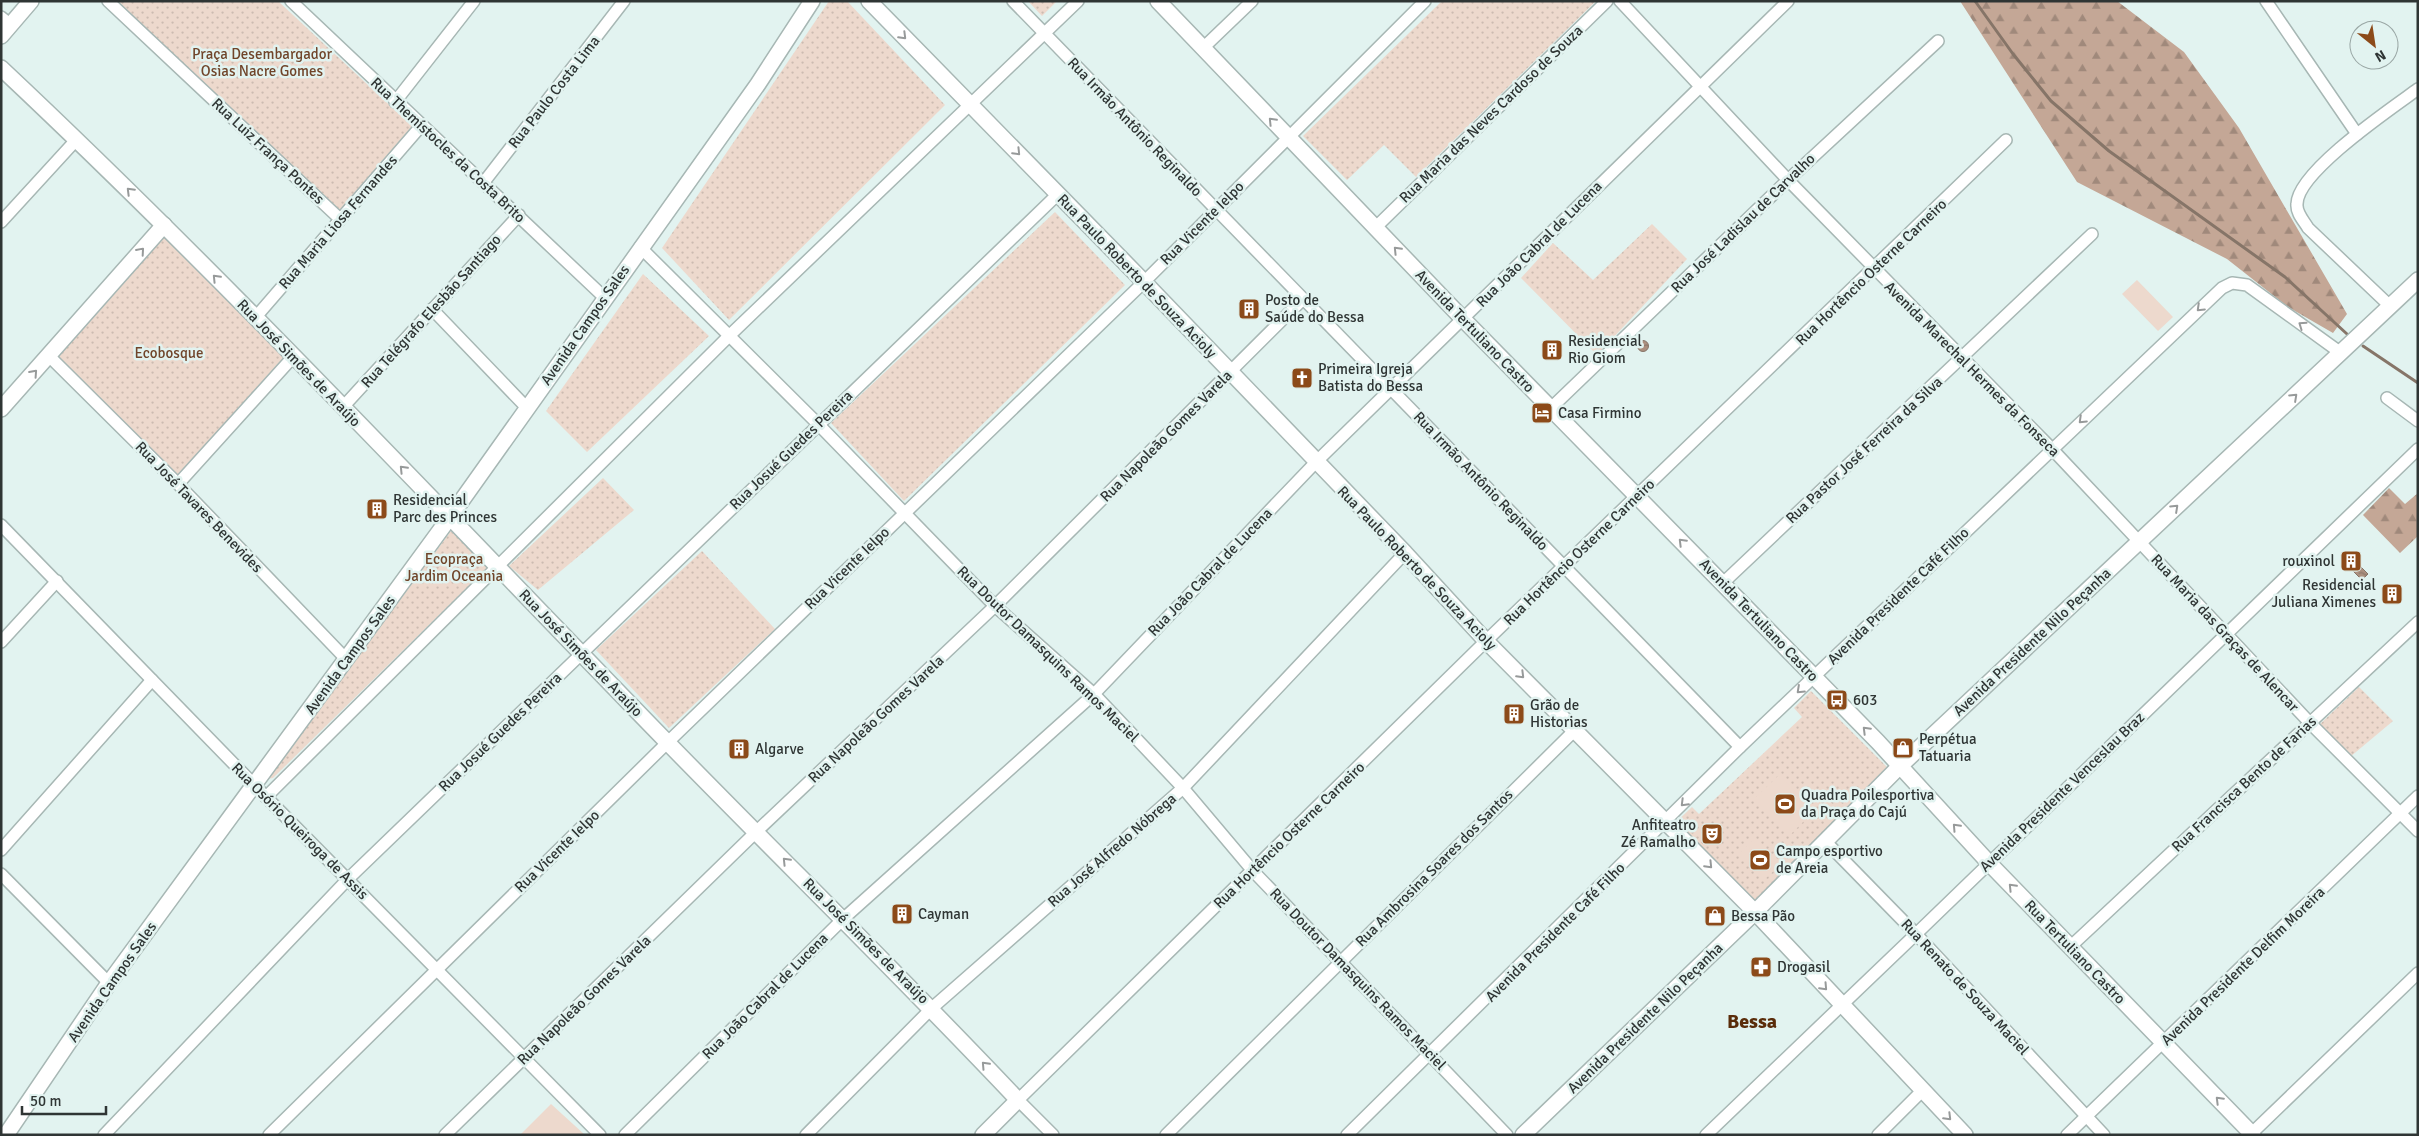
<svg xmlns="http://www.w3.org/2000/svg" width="2419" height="1136" font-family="Signika,sans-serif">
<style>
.grass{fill:url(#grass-dots)}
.forest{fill:url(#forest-firs)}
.pitch{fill:#edd9cd}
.water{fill:url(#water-ripples);stroke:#867568}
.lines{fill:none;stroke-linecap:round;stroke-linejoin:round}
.stream{stroke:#867568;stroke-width:3}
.street-casing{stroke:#a7b7b4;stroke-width:14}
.secondary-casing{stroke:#a7b7b4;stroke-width:18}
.street{stroke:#fff;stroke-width:11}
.secondary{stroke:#fff;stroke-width:15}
.oneway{stroke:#979a9a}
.labels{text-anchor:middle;stroke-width:5;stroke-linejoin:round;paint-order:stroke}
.park-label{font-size:15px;fill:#70452a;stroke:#e2f3f0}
.street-label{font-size:15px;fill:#2f3534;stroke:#e2f3f0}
.poi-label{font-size:15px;fill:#2f3534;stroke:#e2f3f0;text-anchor:start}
.district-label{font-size:20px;font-weight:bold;fill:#5a2c0a;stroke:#e2f3f0}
</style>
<defs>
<pattern id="grass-dots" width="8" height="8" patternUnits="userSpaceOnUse" patternTransform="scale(1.25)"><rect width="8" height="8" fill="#edd9cd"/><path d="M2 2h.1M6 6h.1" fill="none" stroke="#ccbbb1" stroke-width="1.8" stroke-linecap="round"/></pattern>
<pattern id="forest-firs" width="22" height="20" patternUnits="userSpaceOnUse" patternTransform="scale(1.25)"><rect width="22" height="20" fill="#c4a796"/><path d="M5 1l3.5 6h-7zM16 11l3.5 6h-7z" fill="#a0897b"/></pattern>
<pattern id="water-ripples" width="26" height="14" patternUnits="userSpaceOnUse" patternTransform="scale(1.25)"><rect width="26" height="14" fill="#ac907f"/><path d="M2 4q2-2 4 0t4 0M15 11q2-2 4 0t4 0" fill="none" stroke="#8c7669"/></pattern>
</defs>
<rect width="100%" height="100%" fill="#e2f3f0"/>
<!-- grass -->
<g class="grass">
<path d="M114,1H278L413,127L340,210Z"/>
<path d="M829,1H847L945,105L729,320L662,248Z"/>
<path d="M1028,1H1057L1042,16Z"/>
<path d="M1442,1L1595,2L1416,177L1384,145L1347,180L1303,136Z"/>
<path d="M1055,212L1125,285L904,501L831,423Z"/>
<path d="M1652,224L1687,259L1597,355L1521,278L1553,243L1593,280Z"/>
<path d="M164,225L293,357L178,484L49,356Z"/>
<path d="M643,274L709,336L587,452L546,411Z"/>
<path d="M603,478L634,510L538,590L509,566Z"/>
<path d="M451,531L488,567L273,778L267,779Z"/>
<path d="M702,551L775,629L669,728L596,650Z"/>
<path d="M2359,687L2393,721L2350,757L2319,725Z"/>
<path d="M1811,691L1889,769L1751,904L1675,823L1692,807L1699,814L1802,717L1794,708Z"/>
</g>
<!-- forest -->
<g class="forest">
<path d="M1960,1H2117L2184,52L2239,128L2347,314L2333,333L2288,307L2227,259L2077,182Z"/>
<path d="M2389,488L2405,504L2418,493V536L2400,553L2363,515Z"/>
</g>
<!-- pitch -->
<g class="pitch">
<path d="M2137,280L2173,317L2158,331L2122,294Z"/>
<path d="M1779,775L1814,811L1791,834L1755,798Z"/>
<path d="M1755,838L1780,865L1764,880L1738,855Z"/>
<path d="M551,1104L585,1135H520Z"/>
</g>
<!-- water -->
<g class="water">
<circle cx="1643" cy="346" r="5.5"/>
<path d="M2359,565L2368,574L2362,580L2353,571Z"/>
</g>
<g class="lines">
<!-- stream -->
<g class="stream">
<path d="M1975,1L2013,54L2051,101L2109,151L2285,277L2347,334"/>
<path d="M2363,346L2418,383"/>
</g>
<!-- street casing -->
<g class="street-casing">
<g id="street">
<path d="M108,1L340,219"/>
<path d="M291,1L605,298"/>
<path d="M1013,1L1740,747"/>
<path d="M1620,1L1788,180L2052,449L2310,723L2418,831"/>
<path d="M2266,1L2357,134"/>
<path d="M1,17L11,25"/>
<path d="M1203,48L1252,1"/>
<path d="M395,102L474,1"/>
<path d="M484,182L624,1"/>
<path d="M1,222L77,139"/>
<path d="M1375,228L1607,1"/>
<path d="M640,247L818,424L995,606L1094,694L1183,788L1253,871L1507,1135"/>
<path d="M2390,306L2308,228C2304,221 2296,213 2297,204C2297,172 2392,108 2418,89"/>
<path d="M432,309L527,408"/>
<path d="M255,318L421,126"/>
<path d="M49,356L178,484L347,660"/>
<path d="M2387,398L2418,421"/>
<path d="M343,407L519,215"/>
<path d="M1551,408L1788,180L1938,41"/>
<path d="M178,484L293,357"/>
<path d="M1,525L266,797L600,1135"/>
<path d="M1723,583L2092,234"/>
<path d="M1,642L57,581"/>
<path d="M266,797L730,335L1078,1"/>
<path d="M1826,842L1916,934L2104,1135"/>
<path d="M1,850L152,680"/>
<path d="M1,874L109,983"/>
<path d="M2070,947L2418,622"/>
<path d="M2252,1133L2418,973"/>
<path d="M104,1135L348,879L1058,194"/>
<path d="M269,1135L668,742L1144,282L1425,1"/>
<path d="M445,1135L757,831L995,606L1303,299"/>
<path d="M625,1135L843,919L1094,694L1316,462L1788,1"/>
<path d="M806,1135L932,1008L1183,788L1405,553"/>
<path d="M1053,1135L1018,1100L1486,641L2006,140"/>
<path d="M1166,1135L1576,729"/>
<path d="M1347,1135L1740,747L2222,288L2232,283L2247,285L2341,353"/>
<path d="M1706,1135L1916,934L2418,449"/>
<path d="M1878,1135L1922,1091"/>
<path d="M2067,1135L2418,796"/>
</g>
</g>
<!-- secondary casing -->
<g class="secondary-casing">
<g id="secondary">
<path d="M869,1L1144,282L1405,553L1486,641L1755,912L1965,1135"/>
<path d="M1158,1L1463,319L1878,742L1989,863L2253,1135"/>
<path d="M1,36L31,1"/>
<path d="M1,68C231,284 446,515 666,741C783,861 903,978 1018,1100L983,1135"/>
<path d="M1,409L164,225"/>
<path d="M6,1135L109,983L450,517L758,84L812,1"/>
<path d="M1523,1135L1755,912L1899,767L2418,280"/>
</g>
</g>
<!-- street -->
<use href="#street" class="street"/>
<!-- secondary -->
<use href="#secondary" class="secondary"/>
</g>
<!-- one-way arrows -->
<defs><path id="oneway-chevron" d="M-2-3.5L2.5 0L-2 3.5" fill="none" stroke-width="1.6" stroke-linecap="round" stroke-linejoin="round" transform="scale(1.25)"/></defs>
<g class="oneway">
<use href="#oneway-chevron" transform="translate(903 36) rotate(45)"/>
<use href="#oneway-chevron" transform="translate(1272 121) rotate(-134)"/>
<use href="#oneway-chevron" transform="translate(1017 152) rotate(46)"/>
<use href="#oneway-chevron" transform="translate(130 191) rotate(-135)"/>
<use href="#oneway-chevron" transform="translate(1397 250) rotate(-134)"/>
<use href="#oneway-chevron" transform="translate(141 251) rotate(-49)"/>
<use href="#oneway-chevron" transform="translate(216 278) rotate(-134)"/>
<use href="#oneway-chevron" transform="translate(2200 308) rotate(136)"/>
<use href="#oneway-chevron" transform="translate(2302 325) rotate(-145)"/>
<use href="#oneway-chevron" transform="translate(34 373) rotate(-48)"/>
<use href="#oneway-chevron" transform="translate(2294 397) rotate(-43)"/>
<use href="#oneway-chevron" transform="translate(2082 420) rotate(136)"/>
<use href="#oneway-chevron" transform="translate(403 469) rotate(-134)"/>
<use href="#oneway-chevron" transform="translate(2175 508) rotate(-43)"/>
<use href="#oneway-chevron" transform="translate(1682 542) rotate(-135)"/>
<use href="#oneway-chevron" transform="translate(1521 675) rotate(45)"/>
<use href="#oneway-chevron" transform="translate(1800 690) rotate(137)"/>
<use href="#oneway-chevron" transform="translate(1866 730) rotate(-135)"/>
<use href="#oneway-chevron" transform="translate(1684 803) rotate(135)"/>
<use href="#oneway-chevron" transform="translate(1956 827) rotate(-133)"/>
<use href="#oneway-chevron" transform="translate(786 861) rotate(-134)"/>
<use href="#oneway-chevron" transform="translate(1709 865) rotate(46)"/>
<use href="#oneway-chevron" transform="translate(2012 887) rotate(-134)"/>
<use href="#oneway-chevron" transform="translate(1824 987) rotate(47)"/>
<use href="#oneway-chevron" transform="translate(985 1065) rotate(-133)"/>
<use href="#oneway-chevron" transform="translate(2219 1100) rotate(-135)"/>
<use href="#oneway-chevron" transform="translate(1948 1117) rotate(45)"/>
</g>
<!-- icons -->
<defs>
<g id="building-square" transform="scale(1.125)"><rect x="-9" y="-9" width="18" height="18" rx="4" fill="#8c4a19" stroke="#e2f3f0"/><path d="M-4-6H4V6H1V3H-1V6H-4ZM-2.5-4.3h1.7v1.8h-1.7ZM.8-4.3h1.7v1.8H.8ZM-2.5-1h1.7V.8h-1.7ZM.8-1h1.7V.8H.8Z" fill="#fff"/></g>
<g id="church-square" transform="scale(1.125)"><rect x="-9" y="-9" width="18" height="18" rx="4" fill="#8c4a19" stroke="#e2f3f0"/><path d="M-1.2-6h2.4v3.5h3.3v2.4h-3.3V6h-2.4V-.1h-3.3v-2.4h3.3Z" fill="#fff"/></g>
<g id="hotel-square" transform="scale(1.125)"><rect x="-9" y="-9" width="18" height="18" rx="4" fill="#8c4a19" stroke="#e2f3f0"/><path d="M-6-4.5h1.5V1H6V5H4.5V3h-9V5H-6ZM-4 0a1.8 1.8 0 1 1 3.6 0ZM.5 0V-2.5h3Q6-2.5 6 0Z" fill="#fff"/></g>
<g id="bus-square" transform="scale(1.125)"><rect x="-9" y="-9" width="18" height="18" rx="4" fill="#8c4a19" stroke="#e2f3f0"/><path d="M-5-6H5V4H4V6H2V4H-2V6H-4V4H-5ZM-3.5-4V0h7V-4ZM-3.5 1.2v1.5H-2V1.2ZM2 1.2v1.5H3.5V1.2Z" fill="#fff"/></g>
<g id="shop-square" transform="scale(1.125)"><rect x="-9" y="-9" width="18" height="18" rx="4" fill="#8c4a19" stroke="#e2f3f0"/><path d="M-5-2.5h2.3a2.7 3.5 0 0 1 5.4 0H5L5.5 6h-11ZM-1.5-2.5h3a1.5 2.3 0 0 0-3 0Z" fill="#fff"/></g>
<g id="stadium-square" transform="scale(1.125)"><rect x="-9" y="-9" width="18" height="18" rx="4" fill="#8c4a19" stroke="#e2f3f0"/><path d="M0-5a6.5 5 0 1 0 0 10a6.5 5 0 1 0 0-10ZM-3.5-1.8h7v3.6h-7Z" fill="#fff"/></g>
<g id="theatre-square" transform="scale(1.125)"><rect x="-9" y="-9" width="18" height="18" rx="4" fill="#8c4a19" stroke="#e2f3f0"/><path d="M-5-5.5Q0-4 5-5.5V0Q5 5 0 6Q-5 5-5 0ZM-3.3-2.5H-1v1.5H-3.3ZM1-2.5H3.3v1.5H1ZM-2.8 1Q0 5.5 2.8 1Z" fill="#fff"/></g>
<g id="pharmacy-square" transform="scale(1.125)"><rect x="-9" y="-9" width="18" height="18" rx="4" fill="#8c4a19" stroke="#e2f3f0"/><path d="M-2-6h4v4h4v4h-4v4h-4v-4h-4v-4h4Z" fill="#fff"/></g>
</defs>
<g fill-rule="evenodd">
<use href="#building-square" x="1249" y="309"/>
<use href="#building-square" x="1552" y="350"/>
<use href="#church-square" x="1302" y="378"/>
<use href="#hotel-square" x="1542" y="413"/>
<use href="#building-square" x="377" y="509"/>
<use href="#building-square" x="2351" y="561"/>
<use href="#building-square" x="2392" y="594"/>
<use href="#bus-square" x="1837" y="700"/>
<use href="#building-square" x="1514" y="714"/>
<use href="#shop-square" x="1903" y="748"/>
<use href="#building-square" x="739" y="749"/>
<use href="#stadium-square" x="1785" y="804"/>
<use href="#theatre-square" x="1712" y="834"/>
<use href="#stadium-square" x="1760" y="860"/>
<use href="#building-square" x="902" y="914"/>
<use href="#shop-square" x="1715" y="916"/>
<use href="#pharmacy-square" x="1761" y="967"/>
</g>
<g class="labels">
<!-- park labels -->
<g class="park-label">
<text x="262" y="59">Praça Desembargador<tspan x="262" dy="17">Osias Nacre Gomes</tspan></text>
<text x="169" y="358">Ecobosque</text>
<text x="454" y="564">Ecopraça<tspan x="454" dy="17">Jardim Oceania</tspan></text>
</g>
<!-- street labels -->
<g class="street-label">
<text transform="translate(554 92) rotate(-52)" y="5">Rua Paulo Costa Lima</text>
<text transform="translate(1491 114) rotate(-44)" y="5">Rua Maria das Neves Cardoso de Souza</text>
<text transform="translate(1135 127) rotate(46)" y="5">Rua Irmão Antônio Reginaldo</text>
<text transform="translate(448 150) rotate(43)" y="5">Rua Themístocles da Costa Brito</text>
<text transform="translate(268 151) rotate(43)" y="5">Rua Luiz França Pontes</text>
<text transform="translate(338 222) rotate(-49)" y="5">Rua Maria Liosa Fernandes</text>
<text transform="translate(1202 223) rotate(-45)" y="5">Rua Vicente Ielpo</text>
<text transform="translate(1743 223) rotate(-44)" y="5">Rua José Ladislau de Carvalho</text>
<text transform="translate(1539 244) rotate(-45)" y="5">Rua João Cabral de Lucena</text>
<text transform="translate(1871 272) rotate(-44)" y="5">Rua Hortêncio Osterne Carneiro</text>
<text transform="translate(1137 276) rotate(46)" y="5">Rua Paulo Roberto de Souza Acioly</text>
<text transform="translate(431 311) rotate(-48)" y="5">Rua Telégrafo Elesbão Santiago</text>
<text transform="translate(585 325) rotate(-55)" y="5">Avenida Campos Sales</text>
<text transform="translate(1475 331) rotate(46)" y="5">Avenida Tertuliano Castro</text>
<text transform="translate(299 363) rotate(46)" y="5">Rua José Simões de Araújo</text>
<text transform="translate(1972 369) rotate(45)" y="5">Avenida Marechal Hermes da Fonseca</text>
<text transform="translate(1166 436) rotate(-45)" y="5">Rua Napoleão Gomes Varela</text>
<text transform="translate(791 450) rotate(-44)" y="5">Rua Josué Guedes Pereira</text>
<text transform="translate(1864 450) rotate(-43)" y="5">Rua Pastor José Ferreira da Silva</text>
<text transform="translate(1481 481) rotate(46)" y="5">Rua Irmão Antônio Reginaldo</text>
<text transform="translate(199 507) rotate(46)" y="5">Rua José Tavares Benevides</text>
<text transform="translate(1579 552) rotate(-44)" y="5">Rua Hortêncio Osterne Carneiro</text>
<text transform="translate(847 568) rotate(-44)" y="5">Rua Vicente Ielpo</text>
<text transform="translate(1417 568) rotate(46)" y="5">Rua Paulo Roberto de Souza Acioly</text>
<text transform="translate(1210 572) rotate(-46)" y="5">Rua João Cabral de Lucena</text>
<text transform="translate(1898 596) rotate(-44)" y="5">Avenida Presidente Café Filho</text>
<text transform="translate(1759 620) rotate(46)" y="5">Avenida Tertuliano Castro</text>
<text transform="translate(2225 633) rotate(47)" y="5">Rua Maria das Graças de Alencar</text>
<text transform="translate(2032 642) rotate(-43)" y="5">Avenida Presidente Nilo Peçanha</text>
<text transform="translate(581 653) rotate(46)" y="5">Rua José Simões de Araújo</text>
<text transform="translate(1048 654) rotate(44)" y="5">Rua Doutor Damasquins Ramos Maciel</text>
<text transform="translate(350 655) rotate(-54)" y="5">Avenida Campos Sales</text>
<text transform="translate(876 719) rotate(-43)" y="5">Rua Napoleão Gomes Varela</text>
<text transform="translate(500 732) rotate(-44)" y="5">Rua Josué Guedes Pereira</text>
<text transform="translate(2244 784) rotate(-43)" y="5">Rua Francisca Bento de Farias</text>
<text transform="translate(2062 792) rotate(-44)" y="5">Avenida Presidente Venceslau Braz</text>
<text transform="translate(300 831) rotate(45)" y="5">Rua Osório Queiroga de Assis</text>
<text transform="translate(1289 835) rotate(-44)" y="5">Rua Hortêncio Osterne Carneiro</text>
<text transform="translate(1112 850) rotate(-41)" y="5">Rua José Alfredo Nóbrega</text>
<text transform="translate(557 851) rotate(-44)" y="5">Rua Vicente Ielpo</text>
<text transform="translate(1434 868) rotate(-45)" y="5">Rua Ambrosina Soares dos Santos</text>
<text transform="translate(1555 932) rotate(-45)" y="5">Avenida Presidente Café Filho</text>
<text transform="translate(866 941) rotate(45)" y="5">Rua José Simões de Araújo</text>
<text transform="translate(2075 952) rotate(46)" y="5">Rua Tertuliano Castro</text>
<text transform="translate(2243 966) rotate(-44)" y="5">Avenida Presidente Delfim Moreira</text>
<text transform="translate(1358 979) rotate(46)" y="5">Rua Doutor Damasquins Ramos Maciel</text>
<text transform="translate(112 982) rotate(-55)" y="5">Avenida Campos Sales</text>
<text transform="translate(1965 987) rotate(47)" y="5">Rua Renato de Souza Maciel</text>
<text transform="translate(765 996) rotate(-45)" y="5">Rua João Cabral de Lucena</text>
<text transform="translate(584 1000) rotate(-44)" y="5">Rua Napoleão Gomes Varela</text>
<text transform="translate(1645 1018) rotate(-44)" y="5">Avenida Presidente Nilo Peçanha</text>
</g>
<!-- poi labels -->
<g class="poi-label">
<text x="1265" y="305">Posto de<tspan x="1265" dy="17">Saúde do Bessa</tspan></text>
<text x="1568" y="346">Residencial<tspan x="1568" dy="17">Rio Giom</tspan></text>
<text x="1318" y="374">Primeira Igreja<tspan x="1318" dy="17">Batista do Bessa</tspan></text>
<text x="1558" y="418">Casa Firmino</text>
<text x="393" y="505">Residencial<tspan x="393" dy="17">Parc des Princes</tspan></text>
<text x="2335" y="566" text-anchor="end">rouxinol</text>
<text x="2376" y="590" text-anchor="end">Residencial<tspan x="2376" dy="17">Juliana Ximenes</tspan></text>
<text x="1853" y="705">603</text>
<text x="1530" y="710">Grão de<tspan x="1530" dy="17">Historias</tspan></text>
<text x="1919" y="744">Perpétua<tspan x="1919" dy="17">Tatuaria</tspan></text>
<text x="755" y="754">Algarve</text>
<text x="1801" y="800">Quadra Poilesportiva<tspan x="1801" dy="17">da Praça do Cajú</tspan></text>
<text x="1696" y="830" text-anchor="end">Anfiteatro<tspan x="1696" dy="17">Zé Ramalho</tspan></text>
<text x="1776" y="856">Campo esportivo<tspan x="1776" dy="17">de Areia</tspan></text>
<text x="918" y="919">Cayman</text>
<text x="1731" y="921">Bessa Pão</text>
<text x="1777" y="972">Drogasil</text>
</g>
<!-- district labels -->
<g class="district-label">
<text x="1752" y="1028">Bessa</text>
</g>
</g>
<!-- border -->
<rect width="2419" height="1136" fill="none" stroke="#2f3534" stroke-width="5"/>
<!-- north arrow -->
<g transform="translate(2374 45) rotate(150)"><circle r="24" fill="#e2f3f0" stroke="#9aa7a5"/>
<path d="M0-4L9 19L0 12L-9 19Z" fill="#8c4a19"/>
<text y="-8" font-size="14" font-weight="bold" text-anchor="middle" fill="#2f3534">N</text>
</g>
<!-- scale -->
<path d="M22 1106v8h84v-8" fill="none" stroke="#2f3534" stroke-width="2.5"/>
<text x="30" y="1106" font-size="15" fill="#2f3534" stroke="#e2f3f0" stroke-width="4" paint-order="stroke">50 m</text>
</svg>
